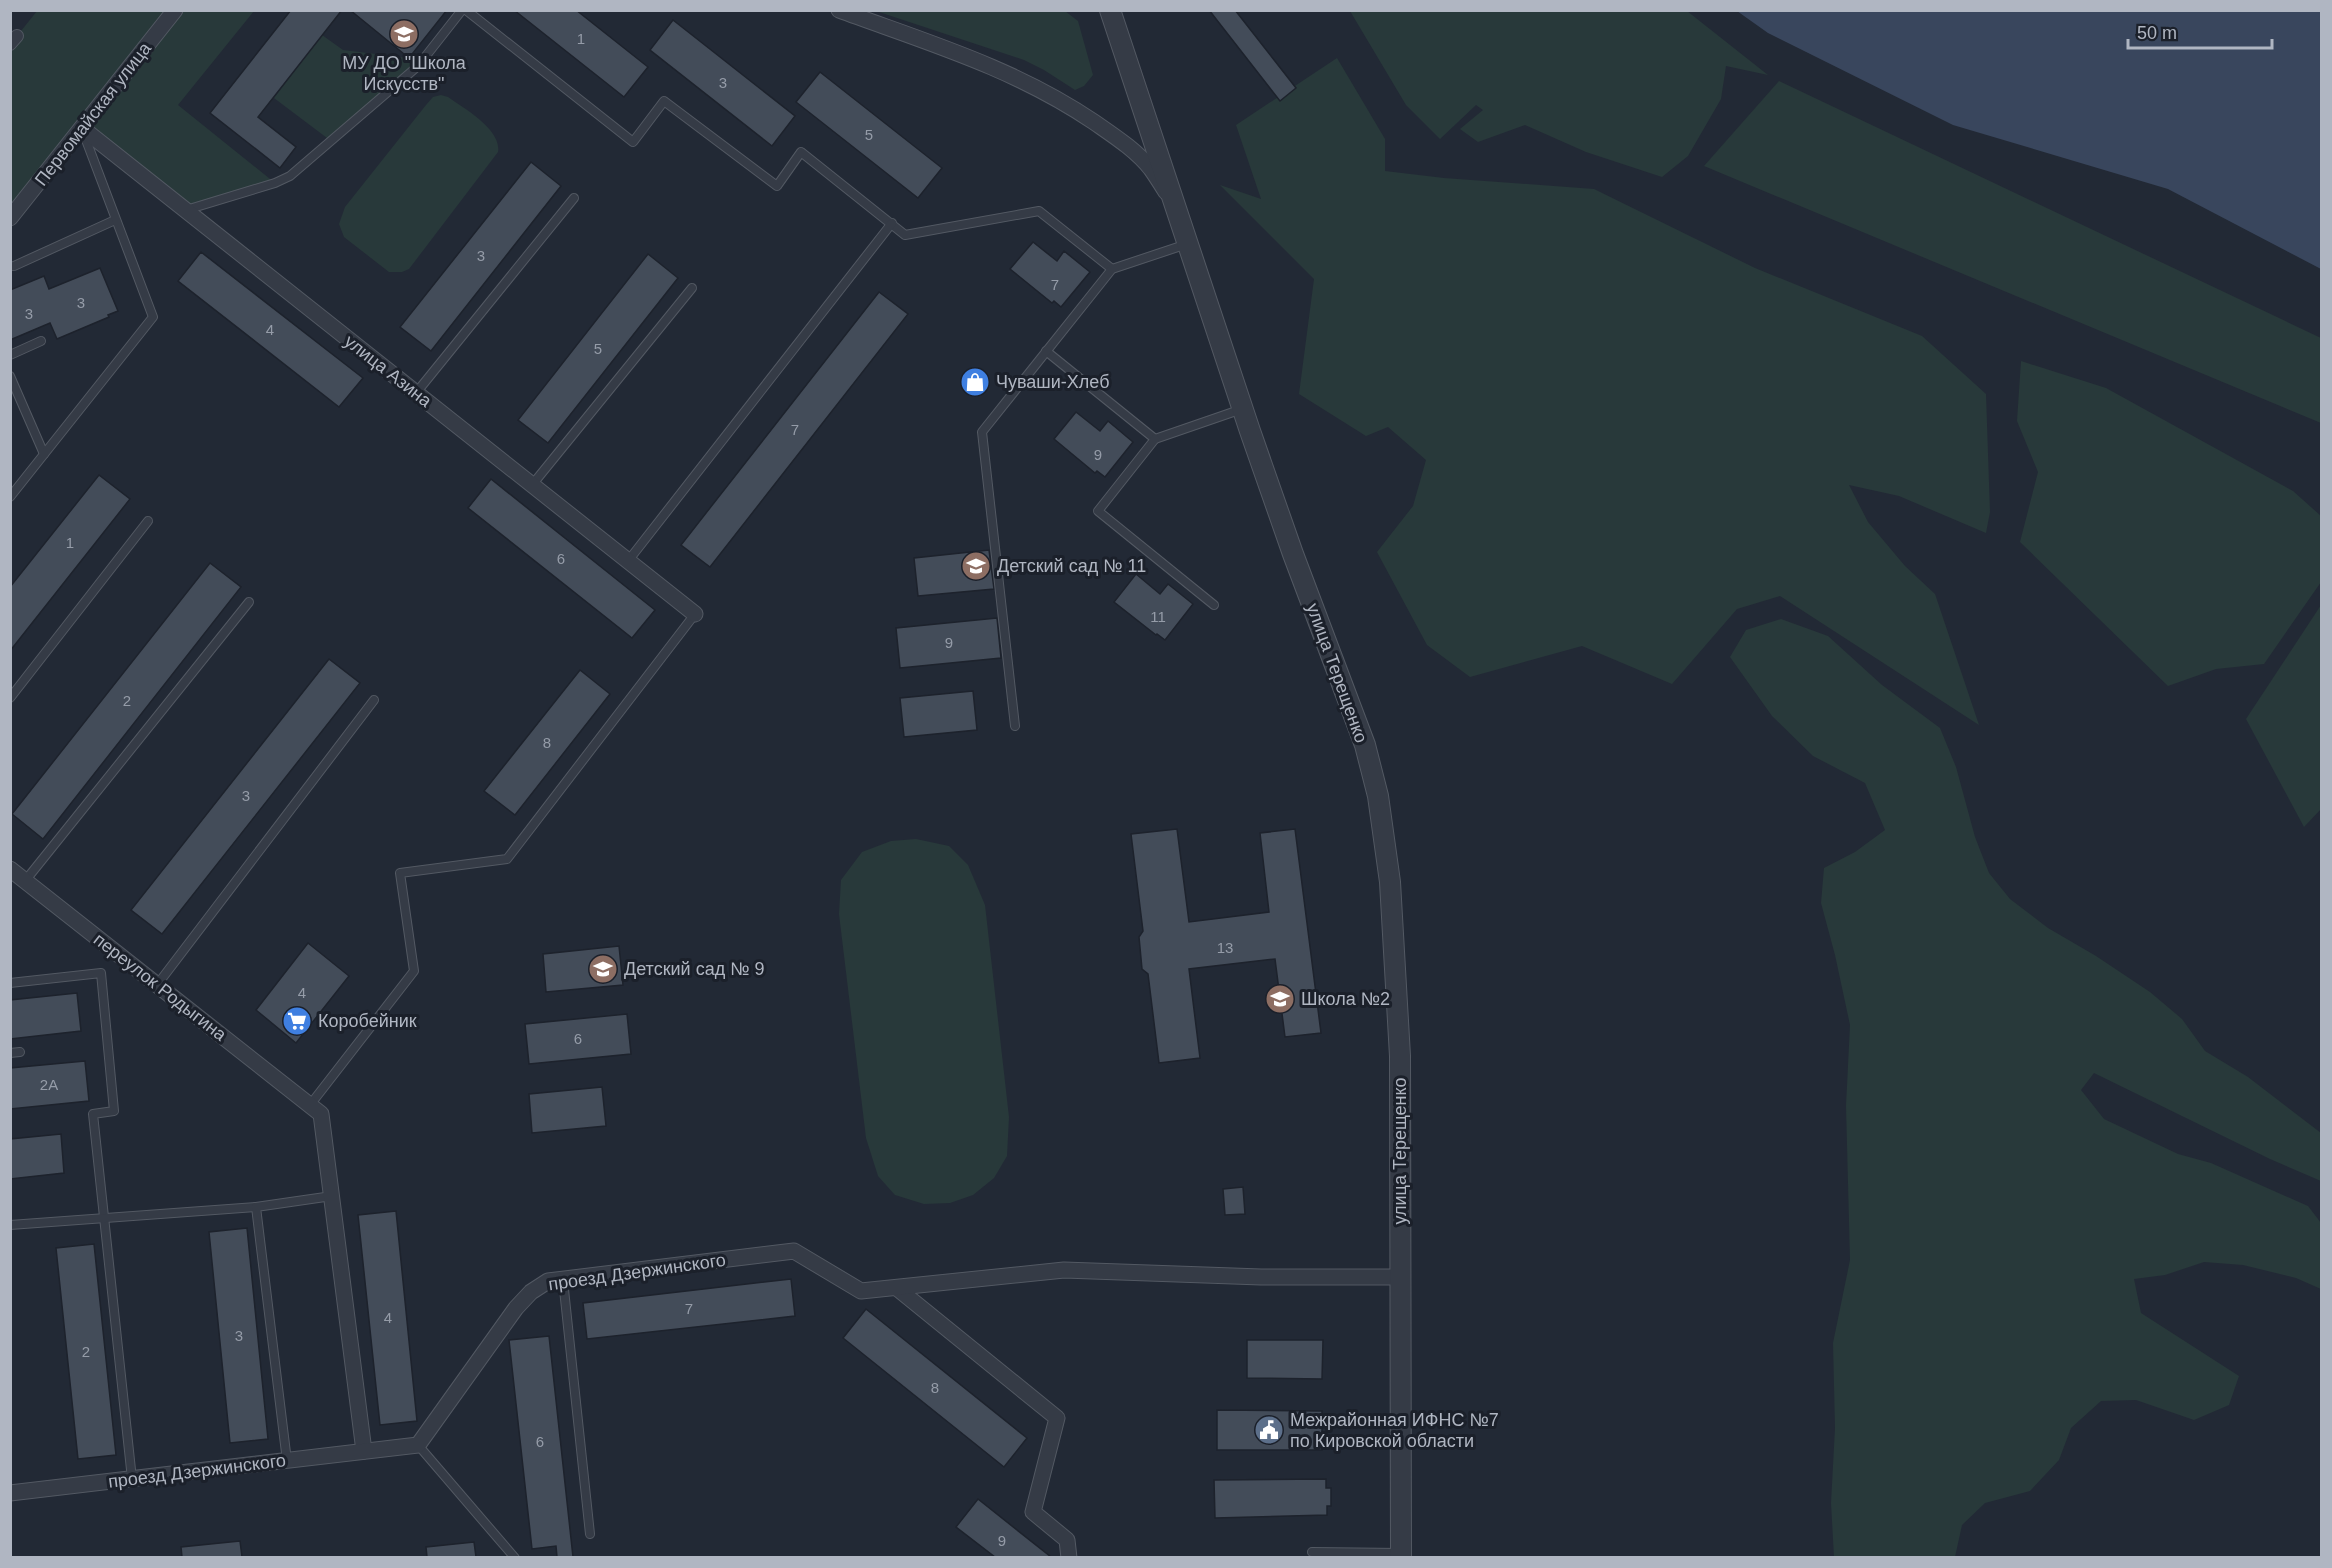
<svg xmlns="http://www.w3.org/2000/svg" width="2332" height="1568" font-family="Arial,sans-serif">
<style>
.green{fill:#28393a}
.water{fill:#39465d}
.building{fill:#434c59;stroke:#1d222c;stroke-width:1.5}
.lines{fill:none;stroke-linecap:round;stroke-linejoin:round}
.service-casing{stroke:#535963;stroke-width:10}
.pedestrian-casing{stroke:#535963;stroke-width:14}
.minor-casing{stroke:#535963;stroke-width:17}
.tertiary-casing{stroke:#535963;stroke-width:22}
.service{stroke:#353b46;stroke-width:8}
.pedestrian{stroke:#353b46;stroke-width:12}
.minor{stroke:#353b46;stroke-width:15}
.tertiary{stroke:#353b46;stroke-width:20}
.labels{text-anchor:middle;stroke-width:6;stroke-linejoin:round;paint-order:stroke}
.number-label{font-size:15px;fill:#959ca8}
.poi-label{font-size:18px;fill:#b0b6c2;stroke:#1b202a;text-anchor:start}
.street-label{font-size:18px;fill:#b0b6c2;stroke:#1b202a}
</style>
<rect width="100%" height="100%" fill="#222935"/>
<!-- green -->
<g class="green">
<path d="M37,11H254L178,105L275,183L186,210L82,128L11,218V31L17,36Z"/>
<path d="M876,11H1065L1078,21L1093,75L1084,86L1075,90L1044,70L1024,60Z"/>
<path d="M1350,11H1687L1768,75L1726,66L1721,99L1688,156L1662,177L1586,152L1525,125L1478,142L1460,129L1483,110L1476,105L1440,139L1406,105Z"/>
<path d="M322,35L343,50L409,58L418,66L331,141L274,98Z"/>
<path d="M1337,58L1385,139V171L1444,178L1594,189L1755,268L1922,336L1986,394L1990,512L1986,533L1899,496L1849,485L1868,522L1905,566L1935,594L1979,725L1780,596L1737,609L1672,684L1582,646L1470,677L1427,645L1377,552L1413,506L1426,460L1388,427L1366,436L1299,394L1314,279L1220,185L1261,199L1236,125Z"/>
<path d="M1779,81L2321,338V423L1704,166Z"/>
<path d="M441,95L448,97C465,109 502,130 498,152L409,269L402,272H389L344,237L339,224L345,207L426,105L433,97Z"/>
<path d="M2021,361L2106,388L2293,491L2321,516V582L2264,664L2216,669L2168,686L2020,542L2038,472L2017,421Z"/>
<path d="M2321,605V809L2304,827L2246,719Z"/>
<path d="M1781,619L1828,636L1882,685L1940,728L1956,767L1975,837L1989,873L2010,899L2048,928L2096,956L2150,992L2182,1019L2205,1051L2248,1077L2321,1133V1181L2270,1159L2094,1073L2081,1090L2104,1119L2178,1154L2211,1163L2308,1206L2321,1223V1289L2296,1278L2243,1265L2204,1262L2165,1275L2134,1279L2141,1313L2239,1376L2229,1405L2194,1420L2136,1400L2101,1401L2071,1428L2059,1460L2030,1491L1985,1503L1962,1525L1955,1557H1834L1831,1503L1835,1428L1833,1343L1850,1260L1846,1106L1850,1025L1835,955L1821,903L1824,868L1855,852L1885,830L1865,783L1813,756L1772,716L1730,657L1746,630Z"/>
<path d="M916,839L949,846L968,865L985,905L1009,1117L1007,1156L994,1178L973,1195L950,1203L924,1204L895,1195L878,1176L866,1138L839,914L841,880L862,852L891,841Z"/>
</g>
<!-- water -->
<path class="water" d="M1737,11H2321V269L2168,189L1953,125L1768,33Z"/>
<!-- building -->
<g class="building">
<path d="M291,10H342L258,117L296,147L280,168L210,113Z"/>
<path d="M350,10H447L409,58Z"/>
<path d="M514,10H576L648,67L624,97Z"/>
<path d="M1209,10H1235L1296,88L1280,101Z"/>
<path d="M673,20L795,116L772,146L650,50Z"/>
<path d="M820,72L942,168L918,198L796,102Z"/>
<path d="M531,162L561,186L431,351L400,327Z"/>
<path d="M1033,242L1057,261L1064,251L1090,272L1061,307L1054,301L1052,303L1010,269Z"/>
<path d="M201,252L363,378L339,407L178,281Z"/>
<path d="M648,254L678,278L548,443L518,420Z"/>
<path d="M100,268L118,311L108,315L109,317L57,339L50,323L10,340V290L44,276L49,289Z"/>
<path d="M879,292L908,314L710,567L681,545Z"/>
<path d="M1076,412L1100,431L1108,421L1133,442L1105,477L1097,471L1095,473L1054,439Z"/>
<path d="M99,475L130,499L10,651V587Z"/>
<path d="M491,479L655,610L632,638L468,508Z"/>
<path d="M989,550L994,589L918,596L914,558Z"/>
<path d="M210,563L241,587L43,839L12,814Z"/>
<path d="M1136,574L1160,594L1168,584L1193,604L1165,640L1157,634L1156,635L1114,602Z"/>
<path d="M997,618L1001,658L900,668L896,628Z"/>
<path d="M329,659L360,683L162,934L131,910Z"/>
<path d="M580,670L610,694L515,815L484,791Z"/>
<path d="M973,691L977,730L904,737L900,698Z"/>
<path d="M1177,829L1189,922L1269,912L1260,833L1295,829L1321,1033L1285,1037L1275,959L1189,969L1200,1058L1159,1063L1148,974L1142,969L1139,937L1143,931L1131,834Z"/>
<path d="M308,943L349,976L296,1043L256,1010Z"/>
<path d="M619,946L623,985L546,992L543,954Z"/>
<path d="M77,993L81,1031L10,1039V1000Z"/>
<path d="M627,1014L631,1054L529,1064L525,1024Z"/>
<path d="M85,1061L89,1101L10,1109V1068Z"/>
<path d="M602,1087L606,1126L532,1133L529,1094Z"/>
<path d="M61,1134L64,1173L10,1179V1139Z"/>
<path d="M1243,1187L1245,1214L1225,1215L1223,1189Z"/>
<path d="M396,1211L417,1421L380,1425L358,1215Z"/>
<path d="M247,1228L268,1439L230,1443L209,1232Z"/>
<path d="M94,1244L116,1455L78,1459L56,1248Z"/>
<path d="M791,1279L795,1316L587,1339L583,1303Z"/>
<path d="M866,1309L1027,1438L1004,1467L843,1338Z"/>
<path d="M549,1336L573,1557H557L556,1546L532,1549L509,1340Z"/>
<path d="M1247,1340H1323L1322,1379L1247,1378Z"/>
<path d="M1217,1410L1322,1411V1450H1217Z"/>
<path d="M1326,1479V1488H1331V1506H1327V1515L1215,1518L1214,1480Z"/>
<path d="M978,1499L1051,1557H995L956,1527Z"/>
<path d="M240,1541L242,1557H182L181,1547Z"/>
<path d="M474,1542L476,1557H427L426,1547Z"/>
</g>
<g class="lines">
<!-- service casing -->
<g class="service-casing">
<g id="service">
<path d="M466,10L633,142L664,101L777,186L801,152L905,235L1039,211L1112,269"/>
<path d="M186,210L275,183L290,176L418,66L462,10"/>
<path d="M14,266L115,220"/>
<path d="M1046,351L1155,439L1242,409"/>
<path d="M10,355L41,341"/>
<path d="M10,376L44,454"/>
<path d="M416,393L574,198"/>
<path d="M1155,439L1098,511L1214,605"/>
<path d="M532,485L692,288"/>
<path d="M10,497L153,317L83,132"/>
<path d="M628,561L892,223"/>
<path d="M10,698L148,521"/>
<path d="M1015,726L982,432L1112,269L1187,244"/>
<path d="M25,881L249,602"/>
<path d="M10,983L101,973L114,1111L93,1114L132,1479"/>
<path d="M157,985L374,700"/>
<path d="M10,1053L20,1052"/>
<path d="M310,1105L414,971L400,873L507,859L695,614"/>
<path d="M10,1225L256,1207"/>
<path d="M563,1280L590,1534"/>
<path d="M418,1445L515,1558"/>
<path d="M287,1461L256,1207L332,1196"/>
<path d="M1312,1552L1401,1553"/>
</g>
</g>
<!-- pedestrian casing -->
<g class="pedestrian-casing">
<path id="pedestrian" d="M10,44L17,36"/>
</g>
<!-- minor casing -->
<g class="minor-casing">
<g id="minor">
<path d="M839,10C929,43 1014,68 1094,122C1114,136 1136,150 1151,169C1156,176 1161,184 1166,192"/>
<path d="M82,128L695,614"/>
<path d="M10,218L175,10"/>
<path d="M10,869L321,1114L364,1451"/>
<path d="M898,1289L1057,1418L1033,1512L1067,1540L1069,1558"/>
<path d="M10,1493L418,1445L516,1308L531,1292L548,1281L794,1251L861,1291L1064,1270L1261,1277H1399"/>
</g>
</g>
<!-- tertiary casing -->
<g class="tertiary-casing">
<path id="tertiary" d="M1110,10L1250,431L1293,554L1365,745L1378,796L1390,882L1400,1056L1401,1558"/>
</g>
<!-- service -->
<use href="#service" class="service"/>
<!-- pedestrian -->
<use href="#pedestrian" class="pedestrian"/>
<!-- minor -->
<use href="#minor" class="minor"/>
<!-- tertiary -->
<use href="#tertiary" class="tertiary"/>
</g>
<!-- icons -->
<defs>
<g id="school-disc" transform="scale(1.5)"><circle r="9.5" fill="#8d6e63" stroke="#1b202a"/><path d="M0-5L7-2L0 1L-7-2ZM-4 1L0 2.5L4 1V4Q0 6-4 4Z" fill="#fff"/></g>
<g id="shop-disc" transform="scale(1.5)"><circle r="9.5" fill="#3f7fe0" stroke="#1b202a"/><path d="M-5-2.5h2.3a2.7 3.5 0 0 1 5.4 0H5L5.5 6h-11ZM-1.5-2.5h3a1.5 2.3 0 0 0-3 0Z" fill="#fff"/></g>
<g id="supermarket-disc" transform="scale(1.5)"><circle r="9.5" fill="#3f7fe0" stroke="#1b202a"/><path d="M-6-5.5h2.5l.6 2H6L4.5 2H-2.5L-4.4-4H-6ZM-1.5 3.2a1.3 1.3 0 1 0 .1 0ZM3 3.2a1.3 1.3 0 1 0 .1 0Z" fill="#fff"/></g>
<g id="civic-disc" transform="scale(1.5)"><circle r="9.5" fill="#5c6f8a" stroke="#1b202a"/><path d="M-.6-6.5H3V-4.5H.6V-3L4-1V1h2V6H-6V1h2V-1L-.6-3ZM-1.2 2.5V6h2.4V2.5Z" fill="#fff"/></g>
</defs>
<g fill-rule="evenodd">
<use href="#school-disc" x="404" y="34"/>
<use href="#shop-disc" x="975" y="382"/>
<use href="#school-disc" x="976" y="566"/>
<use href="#school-disc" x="603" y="969"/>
<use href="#school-disc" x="1280" y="999"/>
<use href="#supermarket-disc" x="297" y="1021"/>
<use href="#civic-disc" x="1269" y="1430"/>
</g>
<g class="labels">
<!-- number labels -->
<g class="number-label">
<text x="581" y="44">1</text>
<text x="723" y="88">3</text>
<text x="869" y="140">5</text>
<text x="481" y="261">3</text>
<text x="1055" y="290">7</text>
<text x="81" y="308">3</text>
<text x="29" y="319">3</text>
<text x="270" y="335">4</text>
<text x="598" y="354">5</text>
<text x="795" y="435">7</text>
<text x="1098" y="460">9</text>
<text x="70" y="548">1</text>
<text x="561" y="564">6</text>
<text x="1158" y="622">11</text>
<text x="949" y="648">9</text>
<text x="127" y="706">2</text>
<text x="547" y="748">8</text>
<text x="246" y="801">3</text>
<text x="1225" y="953">13</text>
<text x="302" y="998">4</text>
<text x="578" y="1044">6</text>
<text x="49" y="1090">2А</text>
<text x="689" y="1314">7</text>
<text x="388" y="1323">4</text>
<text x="239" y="1341">3</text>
<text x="86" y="1357">2</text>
<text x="935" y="1393">8</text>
<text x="540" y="1447">6</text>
<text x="1002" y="1546">9</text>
</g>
<!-- poi labels -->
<g class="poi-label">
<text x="404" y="69" text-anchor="middle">МУ ДО "Школа<tspan x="404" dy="21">Искусств"</tspan></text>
<text x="996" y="388">Чуваши-Хлеб</text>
<text x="997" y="572">Детский сад № 11</text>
<text x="624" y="975">Детский сад № 9</text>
<text x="1301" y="1005">Школа №2</text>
<text x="318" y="1027">Коробейник</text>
<text x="1290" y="1426">Межрайонная ИФНС №7<tspan x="1290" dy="21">по Кировской области</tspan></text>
</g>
<!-- street labels -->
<g class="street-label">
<text transform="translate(93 114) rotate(-52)" y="6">Первомайская улица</text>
<text transform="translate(388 371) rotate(38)" y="6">улица Азина</text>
<text transform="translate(1337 673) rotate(70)" y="6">улица Терещенко</text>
<text transform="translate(160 987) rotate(38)" y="6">переулок Родыгина</text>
<text transform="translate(1400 1151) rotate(-90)" y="6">улица Терещенко</text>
<text transform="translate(637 1272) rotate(-8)" y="6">проезд Дзержинского</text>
<text transform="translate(197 1471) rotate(-7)" y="6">проезд Дзержинского</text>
</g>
</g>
<!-- border -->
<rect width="2332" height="1568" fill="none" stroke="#b0b6c2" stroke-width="24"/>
<!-- scale -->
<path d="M2128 39v9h144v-9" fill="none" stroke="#b0b6c2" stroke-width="3"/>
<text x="2137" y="39" font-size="18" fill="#b0b6c2" stroke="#1b202a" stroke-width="4.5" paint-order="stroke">50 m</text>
</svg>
